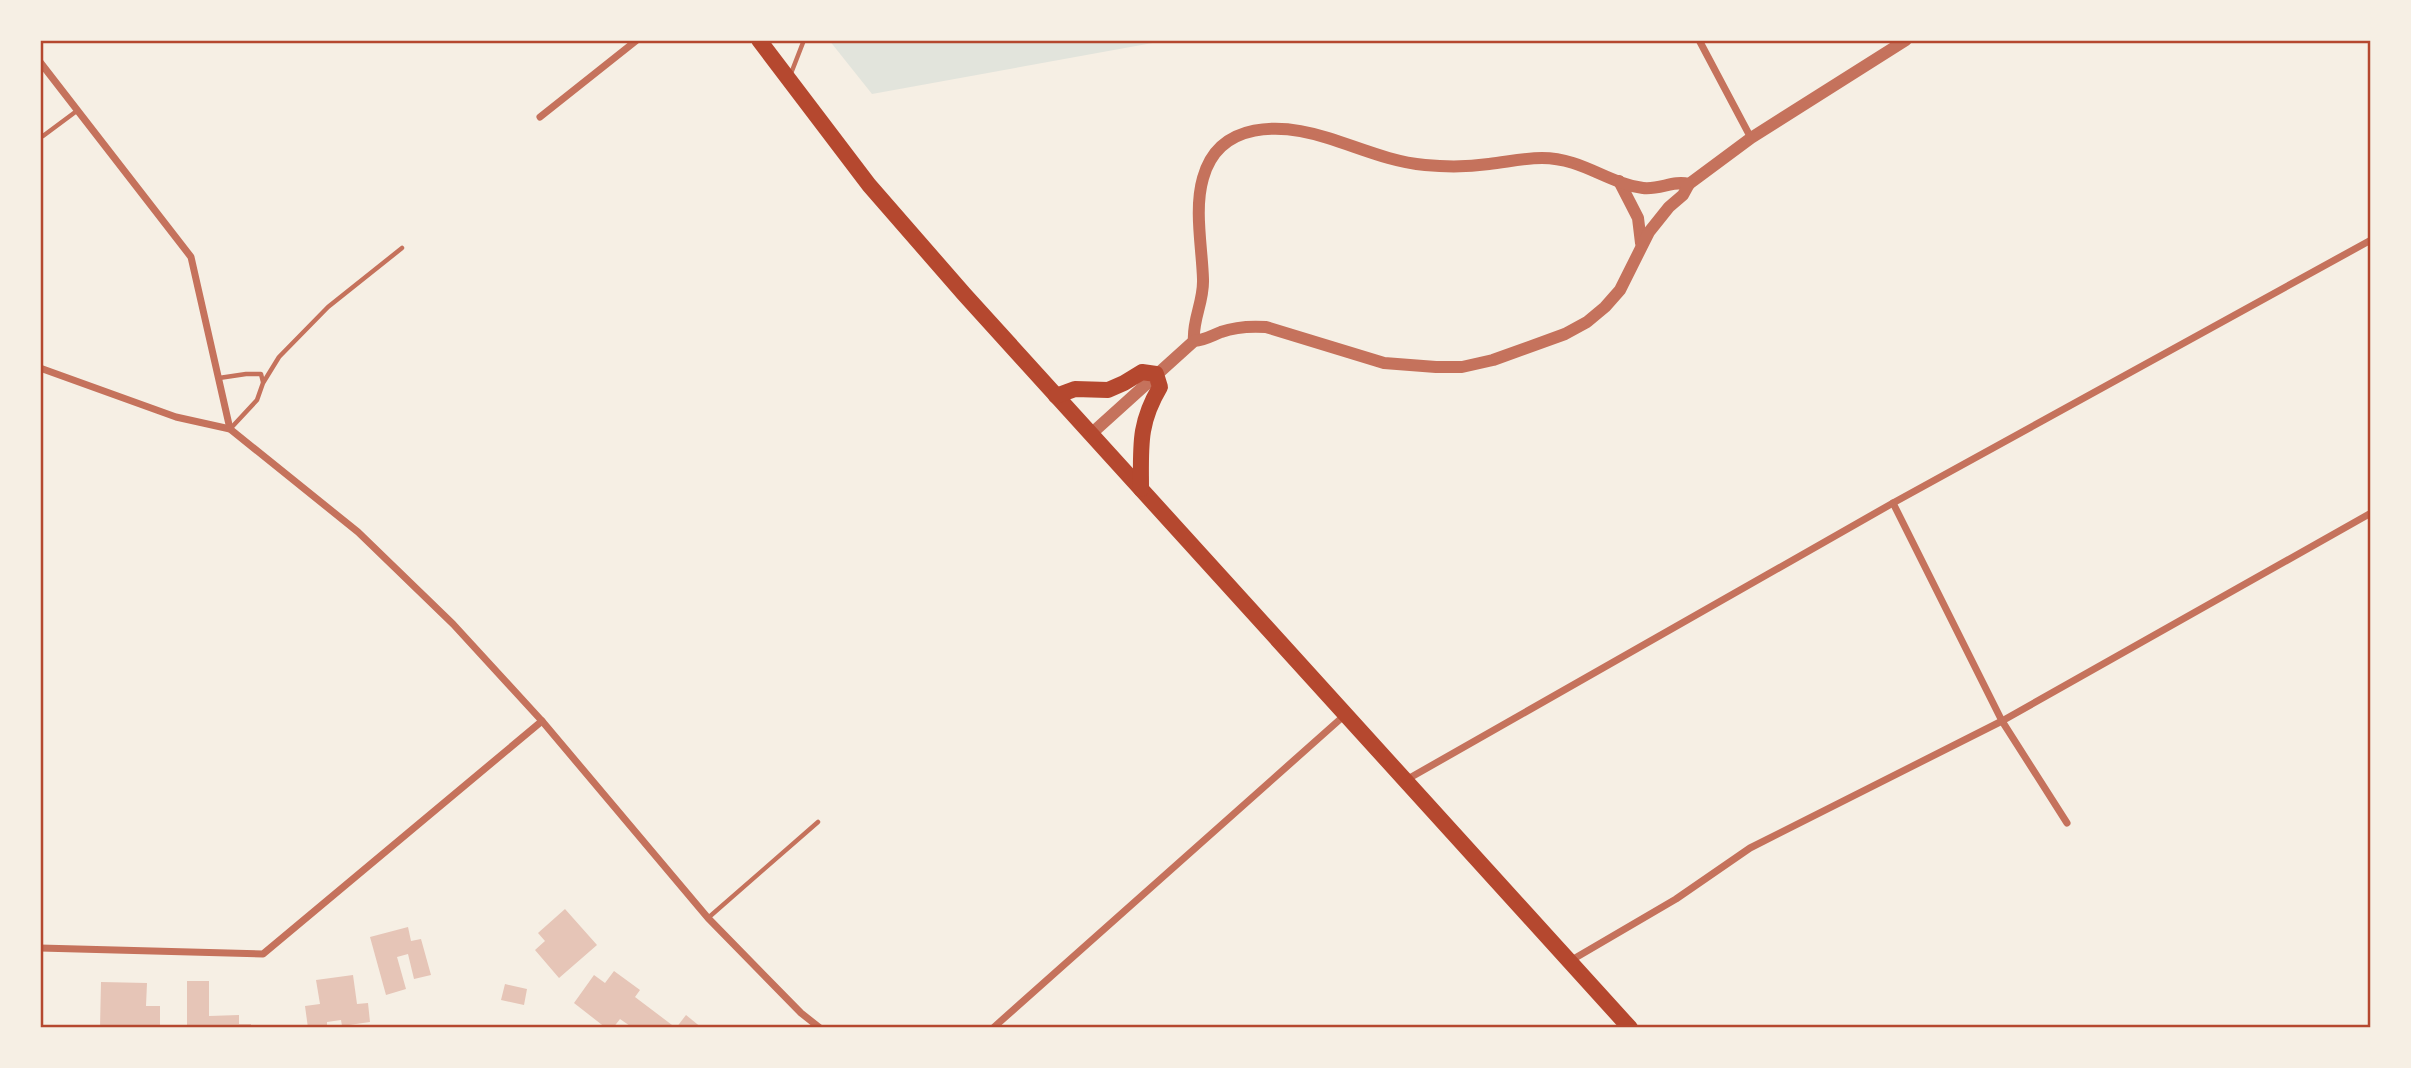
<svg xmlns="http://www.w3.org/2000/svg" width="2411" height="1068" font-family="Helvetica,sans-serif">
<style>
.green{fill:#e2e4dc}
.building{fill:#e6c5b7}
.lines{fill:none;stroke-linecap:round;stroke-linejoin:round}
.service{stroke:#c5725c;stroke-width:4.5}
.minor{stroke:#c5725c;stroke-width:7}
.tertiary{stroke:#c5725c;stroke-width:12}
.primary{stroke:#b5482f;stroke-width:16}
.neatline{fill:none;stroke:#b5482f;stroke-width:2.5}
</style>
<rect width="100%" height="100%" fill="#f6efe4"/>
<!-- green -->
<path class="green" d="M829,40H1169L872,94Z"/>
<!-- building -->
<g class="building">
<path d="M565,909L597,945L559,978L535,950L545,941L538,933Z"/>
<path d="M408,927L411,941L421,939L431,975L414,979L408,954L397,957L406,989L386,995L370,937Z"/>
<path d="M614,971L640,990L635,997L676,1028H633L620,1019L613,1028H606L574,1003L594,975L605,983Z"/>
<path d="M353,975L357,1004L368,1003L370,1022L342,1026L341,1020L327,1022V1028H308L305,1006L320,1004L316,980Z"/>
<path d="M187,981H209V1016L239,1015V1024H251V1028H187Z"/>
<path d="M101,982L147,983L146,1006H160V1028H100Z"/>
<path d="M505,984L527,989L524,1005L501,1000Z"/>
<path d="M686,1015L702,1028H676Z"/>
</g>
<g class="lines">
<!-- service -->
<g class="service">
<path d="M790,76L804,40"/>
<path d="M40,133L43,136L78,110"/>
<path d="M219,378L246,374H261L263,382"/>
<path d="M231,428L257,400L263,383L279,357L328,307L402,248"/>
<path d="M708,918L818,822"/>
</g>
<!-- minor -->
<g class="minor">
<path d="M1699,40L1751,138"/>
<path d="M40,62L191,257L230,429"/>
<path d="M540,117L637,40"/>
<path d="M40,368L176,417L230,429L358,532L453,624L542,721L708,918L801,1013L820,1028"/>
<path d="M1893,503L2002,721L2067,823"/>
<path d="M1406,780L1893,503L2371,240"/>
<path d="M40,948L263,954L542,721"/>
<path d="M1570,961L1676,899L1750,848L2002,721L2371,513"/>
<path d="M993,1028L1346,714"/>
</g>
<!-- tertiary -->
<g class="tertiary">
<path d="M1619,181L1638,218L1641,243"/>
<path d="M1194,341C1192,320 1204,302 1203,279C1202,247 1194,209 1203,178C1219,120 1282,123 1328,138C1360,148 1391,162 1425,165C1446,167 1468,167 1489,164C1507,162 1524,158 1542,158C1582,158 1607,183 1643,188C1660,190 1673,180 1689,184"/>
<path d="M1091,434L1194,341C1205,340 1211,336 1221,332C1235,327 1251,326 1266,327L1384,363L1436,367H1462L1493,360L1565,334L1587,322L1605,307L1620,290L1649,232L1669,207L1683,195L1689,184L1751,138L1906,40"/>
</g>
<!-- primary -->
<g class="primary">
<path d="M759,40L869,185L964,294L1630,1028"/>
<path d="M1056,396L1075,389L1108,390L1124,383L1142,372L1156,374L1160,387C1138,424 1141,447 1141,489"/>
</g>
</g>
<!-- border -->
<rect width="2411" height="1068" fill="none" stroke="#f6efe4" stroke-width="84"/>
<rect x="42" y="42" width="2327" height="984" class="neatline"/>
</svg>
